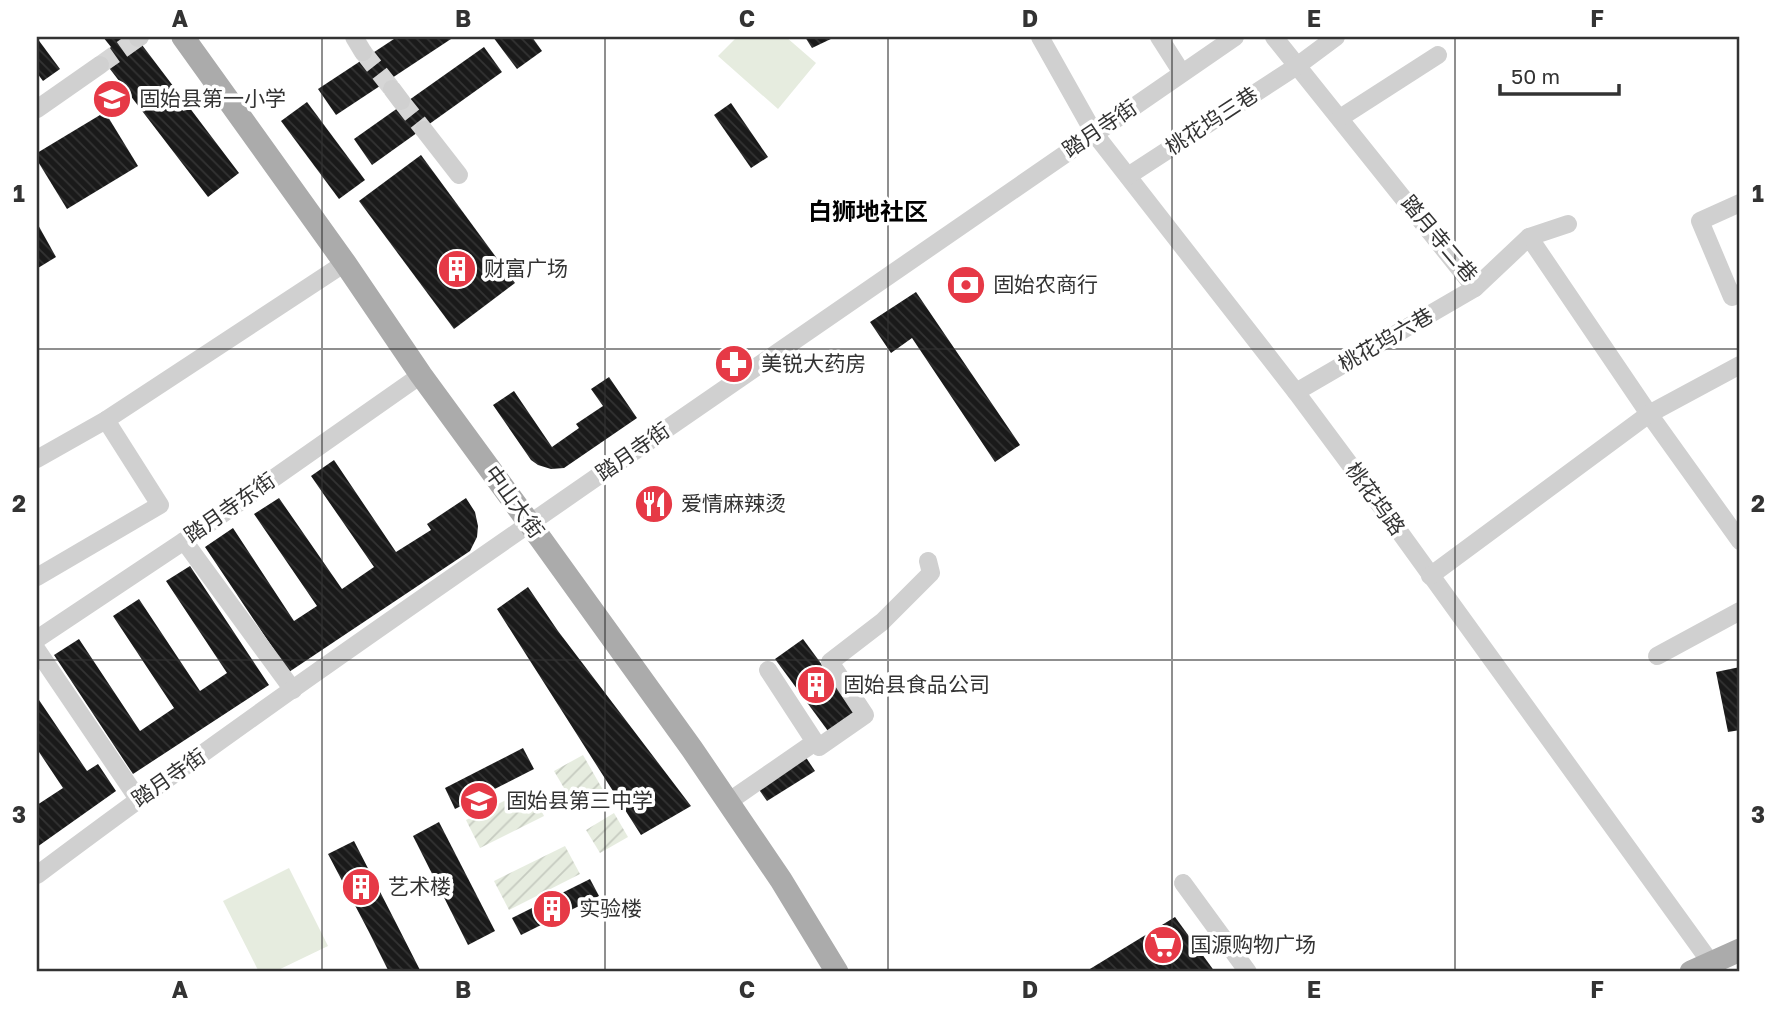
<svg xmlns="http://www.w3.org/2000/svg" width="1777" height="1009" font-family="'Golos Text','Noto Sans SC',sans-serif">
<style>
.garden{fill:url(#garden-furrows)}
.pitch{fill:#e6ecdf}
.building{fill:url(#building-back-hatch)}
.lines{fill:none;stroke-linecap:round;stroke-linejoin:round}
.minor-tunnel{stroke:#d6d6d6;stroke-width:18;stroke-dasharray:18 9;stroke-linecap:butt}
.minor{stroke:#d0d0d0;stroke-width:18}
.major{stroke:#ababab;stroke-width:23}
.grid{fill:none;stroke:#333;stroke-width:2;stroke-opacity:0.55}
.labels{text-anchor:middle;stroke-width:7;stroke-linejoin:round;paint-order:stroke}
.poi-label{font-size:21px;fill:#333;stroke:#fff;text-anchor:start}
.street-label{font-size:21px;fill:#333;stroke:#fff}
.quarter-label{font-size:24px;font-weight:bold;fill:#000;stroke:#fff}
.neatline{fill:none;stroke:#333;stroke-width:2.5}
.grid-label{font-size:23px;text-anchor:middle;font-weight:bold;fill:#333}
</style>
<defs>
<pattern id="garden-furrows" width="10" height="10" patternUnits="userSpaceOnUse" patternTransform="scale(1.75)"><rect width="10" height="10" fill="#e6ecdf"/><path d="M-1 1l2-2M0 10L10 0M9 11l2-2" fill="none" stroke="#c6cbc0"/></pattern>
<pattern id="building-back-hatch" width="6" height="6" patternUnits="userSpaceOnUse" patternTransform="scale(1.75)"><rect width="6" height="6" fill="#1a1a1a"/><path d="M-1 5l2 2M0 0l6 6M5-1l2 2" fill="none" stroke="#333"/></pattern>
</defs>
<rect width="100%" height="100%" fill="#fff"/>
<!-- garden -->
<g class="garden">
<path d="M583,755L603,790L574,805L554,771Z"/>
<path d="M530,788L544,816L480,848L466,820Z"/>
<path d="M614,813L628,837L600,853L586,830Z"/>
<path d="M565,846L580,874L509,910L494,881Z"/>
</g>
<!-- pitch -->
<g class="pitch">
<path d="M737,37H786L816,63L778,109L718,56Z"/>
<path d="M289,868L328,946L274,972H259L223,901Z"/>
</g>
<!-- building -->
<g class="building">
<path d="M103,37H136L239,173L208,197L100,56L111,47Z"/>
<path d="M397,37H454L336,115L318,89Z"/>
<path d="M493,37H532L542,51L517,69Z"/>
<path d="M805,37H835L812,48Z"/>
<path d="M37,38L60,69L43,81L37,73Z"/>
<path d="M484,47L502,72L372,165L354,139Z"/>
<path d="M307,102L365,180L339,199L281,121Z"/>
<path d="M731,103L768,157L751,168L714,115Z"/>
<path d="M105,112L138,166L67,209L37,160V153Z"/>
<path d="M421,155L515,283L454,329L359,201Z"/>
<path d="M37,223L56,257L38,268L37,266Z"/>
<path d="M916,292L1020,445L995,462L912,338L891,353L870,322Z"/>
<path d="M609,377L637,418L564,468L551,469L538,465L531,460L493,405L514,391L552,447L579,428L576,424L603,406L591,389Z"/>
<path d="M334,460L396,552L431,530L427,524L466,498L475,512L478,526L477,537L470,551L289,672L205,547L233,528L294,621L317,606L254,514L279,498L342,589L374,567L311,476Z"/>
<path d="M190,566L269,685L133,774L54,655L79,639L140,731L174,708L113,616L139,599L200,691L227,673L166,581Z"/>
<path d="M528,587L558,631L691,806L641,835L497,609Z"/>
<path d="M803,639L856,711L828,731L775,659Z"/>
<path d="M1740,667V730L1728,732L1716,672Z"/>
<path d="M37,697L87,771L98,764L116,791L37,847V805L63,788L37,749Z"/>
<path d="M523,748L534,769L455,809L445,788Z"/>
<path d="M803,753L815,771L767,801L755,784Z"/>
<path d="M439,822L495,931L468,945L413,836Z"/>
<path d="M354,841L394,919L421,972H389L369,932L328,854Z"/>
<path d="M590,879L599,896L521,935L512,918Z"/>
<path d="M1175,917L1215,972H1085Z"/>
</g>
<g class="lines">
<!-- minor-tunnel -->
<g class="minor-tunnel">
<path d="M363,52L392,89"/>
<path d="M100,65L138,38"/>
<path d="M401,101L424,130"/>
</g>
<!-- minor -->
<g class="minor">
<path d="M354,37L363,52"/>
<path d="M1040,37L1094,133L1296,392L1383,509L1711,963"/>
<path d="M1159,37L1182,73"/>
<path d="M1274,37L1475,288L1529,237L1649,414L1740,541"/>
<path d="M138,38L140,37"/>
<path d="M392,89L401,101"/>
<path d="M37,109L100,65"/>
<path d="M1340,118L1438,55"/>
<path d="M424,130L459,175"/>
<path d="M1128,176L1297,66L1336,37"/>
<path d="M1740,203L1700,221L1732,297L1740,293"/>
<path d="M1529,237L1568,224"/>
<path d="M1296,392L1475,288"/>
<path d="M37,459L106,420L345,263"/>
<path d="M184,541L293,690"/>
<path d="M1430,576L1649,414L1740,365"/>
<path d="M37,577L160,505L106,420"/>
<path d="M37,639L184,541L421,375"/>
<path d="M37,650L138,799"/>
<path d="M1657,656L1740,611"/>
<path d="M768,670L815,742"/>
<path d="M728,802L815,742L819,747L865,715L830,662L882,622L931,573L928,561"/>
<path d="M37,875C233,728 435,589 636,450C836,312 1035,173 1235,37"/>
<path d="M1183,883L1248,972"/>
</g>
<!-- major -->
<g class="major">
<path d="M183,37L345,263L421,375L530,524L692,749L781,880L837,972"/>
<path d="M1691,972L1740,950"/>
</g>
</g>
<!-- grid -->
<path class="grid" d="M322,37V972M605,37V972M888,37V972M1172,37V972M1455,37V972M37,349H1740M37,660H1740"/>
<!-- icons -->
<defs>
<g id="school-disc" transform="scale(2.0125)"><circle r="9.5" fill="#e63946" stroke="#fff"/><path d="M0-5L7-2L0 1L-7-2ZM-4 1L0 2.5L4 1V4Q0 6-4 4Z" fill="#fff"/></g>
<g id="building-disc" transform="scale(2.0125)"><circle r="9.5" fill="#e63946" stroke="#fff"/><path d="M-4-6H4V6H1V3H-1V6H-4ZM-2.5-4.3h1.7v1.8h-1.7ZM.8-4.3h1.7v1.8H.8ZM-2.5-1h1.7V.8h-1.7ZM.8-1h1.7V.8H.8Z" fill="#fff"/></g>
<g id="bank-disc" transform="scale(2.0125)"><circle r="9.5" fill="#e63946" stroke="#fff"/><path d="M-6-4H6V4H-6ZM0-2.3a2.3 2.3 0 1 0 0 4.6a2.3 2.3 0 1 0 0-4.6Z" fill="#fff"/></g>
<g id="pharmacy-disc" transform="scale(2.0125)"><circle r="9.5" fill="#e63946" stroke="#fff"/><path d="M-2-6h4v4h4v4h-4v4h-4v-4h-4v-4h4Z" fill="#fff"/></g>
<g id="restaurant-disc" transform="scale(2.0125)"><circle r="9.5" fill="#e63946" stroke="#fff"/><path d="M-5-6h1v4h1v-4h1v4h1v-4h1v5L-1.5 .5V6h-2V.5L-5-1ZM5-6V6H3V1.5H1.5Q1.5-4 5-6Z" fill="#fff"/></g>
<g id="supermarket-disc" transform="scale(2.0125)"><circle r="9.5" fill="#e63946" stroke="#fff"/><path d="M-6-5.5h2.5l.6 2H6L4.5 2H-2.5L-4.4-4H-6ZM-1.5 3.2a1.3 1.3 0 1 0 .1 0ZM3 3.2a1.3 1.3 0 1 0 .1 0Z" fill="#fff"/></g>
</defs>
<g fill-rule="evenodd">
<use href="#school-disc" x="112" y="99"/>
<use href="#building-disc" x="457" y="269"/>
<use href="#bank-disc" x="966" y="285"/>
<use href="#pharmacy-disc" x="734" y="364"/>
<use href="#restaurant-disc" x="654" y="504"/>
<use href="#building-disc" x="816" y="685"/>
<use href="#school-disc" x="479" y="801"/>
<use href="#building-disc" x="361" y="887"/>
<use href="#building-disc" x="552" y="909"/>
<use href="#supermarket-disc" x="1163" y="945"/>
</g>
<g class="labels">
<!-- poi labels -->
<g class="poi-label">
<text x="139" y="106">固始县第一小学</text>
<text x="484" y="276">财富广场</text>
<text x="993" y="292">固始农商行</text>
<text x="761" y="371">美锐大药房</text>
<text x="681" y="511">爱情麻辣烫</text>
<text x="843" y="692">固始县食品公司</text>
<text x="506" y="808">固始县第三中学</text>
<text x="388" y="894">艺术楼</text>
<text x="579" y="916">实验楼</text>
<text x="1190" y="952">国源购物广场</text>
</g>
<!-- street labels -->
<g class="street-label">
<text transform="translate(1212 121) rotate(-33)" y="7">桃花坞三巷</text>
<text transform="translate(1100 129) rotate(-34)" y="7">踏月寺街</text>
<text transform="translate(1439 239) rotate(50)" y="7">踏月寺二巷</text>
<text transform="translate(1386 340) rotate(-30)" y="7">桃花坞六巷</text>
<text transform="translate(633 452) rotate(-35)" y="7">踏月寺街</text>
<text transform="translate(1375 499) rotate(54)" y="7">桃花坞路</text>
<text transform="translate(514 502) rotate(54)" y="7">中山大街</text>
<text transform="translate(230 508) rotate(-35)" y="7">踏月寺东街</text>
<text transform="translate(169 778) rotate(-35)" y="7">踏月寺街</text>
</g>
<!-- quarter labels -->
<g class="quarter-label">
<text x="868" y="220">白狮地社区</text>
</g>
</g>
<!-- border -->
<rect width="1777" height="1009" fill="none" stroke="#ffffff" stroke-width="77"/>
<!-- scale -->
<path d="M1500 84v10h119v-10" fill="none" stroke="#333333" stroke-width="3.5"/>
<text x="1511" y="84" font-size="21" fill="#333333" stroke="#ffffff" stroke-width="5" paint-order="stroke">50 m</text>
<rect x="38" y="38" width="1700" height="932" class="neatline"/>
<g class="grid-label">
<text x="180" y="27">A</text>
<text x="463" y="27">B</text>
<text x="747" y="27">C</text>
<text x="1030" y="27">D</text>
<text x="1314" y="27">E</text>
<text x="1597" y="27">F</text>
<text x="19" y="202">1</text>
<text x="1758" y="202">1</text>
<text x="19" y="512">2</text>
<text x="1758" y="512">2</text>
<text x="19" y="823">3</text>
<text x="1758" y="823">3</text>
<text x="180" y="998">A</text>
<text x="463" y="998">B</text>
<text x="747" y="998">C</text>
<text x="1030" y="998">D</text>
<text x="1314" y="998">E</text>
<text x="1597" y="998">F</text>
</g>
</svg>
